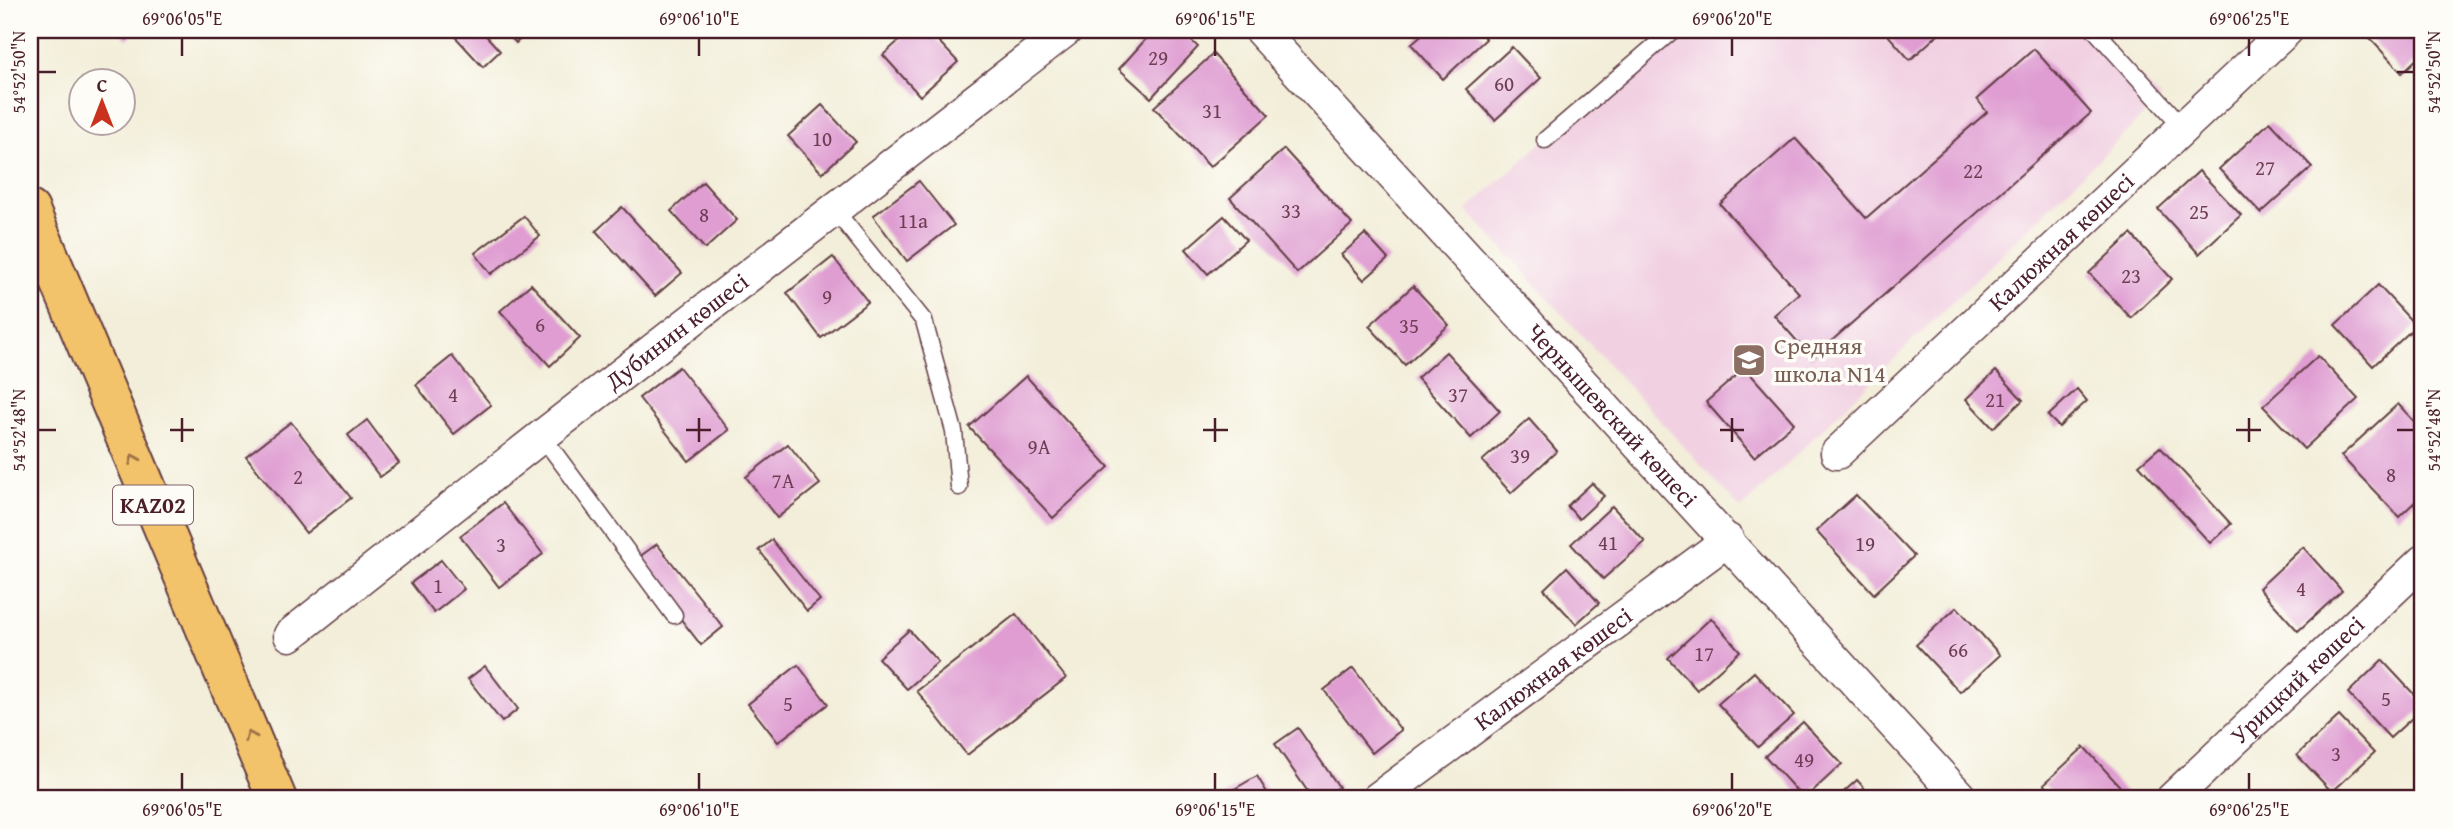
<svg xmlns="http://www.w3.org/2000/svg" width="2453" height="829" font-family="'Gentium Book Plus',serif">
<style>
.built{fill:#f1d0e2}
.building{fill:#df9dd2}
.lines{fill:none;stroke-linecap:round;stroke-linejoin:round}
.service-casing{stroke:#633e45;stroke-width:19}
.minor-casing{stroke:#633e45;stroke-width:35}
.trunk-casing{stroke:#633e45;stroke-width:42}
.service{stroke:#fff;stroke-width:16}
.minor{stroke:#fff;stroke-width:32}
.trunk{stroke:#f2c36a;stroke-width:38}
.oneway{stroke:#9e714a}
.ticks{fill:none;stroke:#4a1f2b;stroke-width:2.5}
.labels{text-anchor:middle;stroke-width:7;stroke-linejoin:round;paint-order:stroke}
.number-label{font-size:21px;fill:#6f3e55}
.shield{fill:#fdfcf7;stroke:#806168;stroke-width:2}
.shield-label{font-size:23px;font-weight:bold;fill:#4a1f2b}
.street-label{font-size:24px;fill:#4a1f2b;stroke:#fdfcf7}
.education-label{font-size:24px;fill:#785e54;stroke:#fdfcf7;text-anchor:start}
.neatline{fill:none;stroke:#4a1f2b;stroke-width:2.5}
.ticks-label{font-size:18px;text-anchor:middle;fill:#4a1f2b}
</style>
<rect width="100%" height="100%" fill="#fdfcf7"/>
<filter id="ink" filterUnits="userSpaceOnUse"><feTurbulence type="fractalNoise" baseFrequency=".0143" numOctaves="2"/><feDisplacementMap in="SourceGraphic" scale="14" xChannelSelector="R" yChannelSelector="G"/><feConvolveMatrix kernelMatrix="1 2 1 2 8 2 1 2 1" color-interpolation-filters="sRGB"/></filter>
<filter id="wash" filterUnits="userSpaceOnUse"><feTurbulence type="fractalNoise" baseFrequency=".00686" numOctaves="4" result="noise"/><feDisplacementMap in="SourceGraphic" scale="28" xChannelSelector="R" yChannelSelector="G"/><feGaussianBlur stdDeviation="1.57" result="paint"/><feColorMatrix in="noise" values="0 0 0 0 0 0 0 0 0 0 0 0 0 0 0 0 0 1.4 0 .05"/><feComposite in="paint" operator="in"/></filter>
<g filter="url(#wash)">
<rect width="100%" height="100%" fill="#f3eed9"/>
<!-- built -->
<path class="built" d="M1666,30H2091L2161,98L1741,509L1467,210Z"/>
<g id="blocks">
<!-- building -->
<g class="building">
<path d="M119,30H137L127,39Z"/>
<path d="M449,30H481L500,51L483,67Z"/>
<path d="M504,30H530L516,43Z"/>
<path d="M911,30H928L958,62L920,96L883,55Z"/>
<path d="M1154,30H1180L1198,47L1151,98L1119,69Z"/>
<path d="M1427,30H1478L1486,39L1443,79L1411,44Z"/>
<path d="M1890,30H1943L1910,60L1886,33Z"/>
<path d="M2362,30H2423V53L2402,73Z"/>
<path d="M1512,47L1541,78L1495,120L1466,89Z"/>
<path d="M2034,49L2091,113L1812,358L1774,315L1799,293L1720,204L1795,138L1866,218L1987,112L1977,99Z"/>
<path d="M1213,54L1269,115L1210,167L1154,107Z"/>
<path d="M822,105L856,142L822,173L788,136Z"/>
<path d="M2270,122L2312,167L2261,213L2219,169Z"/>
<path d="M1284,149L1352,224L1297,273L1230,198Z"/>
<path d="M2199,171L2241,215L2199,254L2158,209Z"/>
<path d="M919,181L954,225L907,261L873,216Z"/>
<path d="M703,182L737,220L705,249L671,211Z"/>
<path d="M622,207L682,273L655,296L596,231Z"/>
<path d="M524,216L540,236L491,274L475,253Z"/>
<path d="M1224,216L1246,240L1208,274L1186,249Z"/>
<path d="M1365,234L1388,259L1364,280L1341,255Z"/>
<path d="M2131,234L2172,279L2131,318L2089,273Z"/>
<path d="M833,257L868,302L821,338L787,293Z"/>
<path d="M531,284L580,338L550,366L500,311Z"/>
<path d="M2378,285L2416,326L2373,366L2335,325Z"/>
<path d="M1413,286L1449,325L1405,365L1369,326Z"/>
<path d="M1446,352L1500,411L1471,438L1417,378Z"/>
<path d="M452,356L491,405L454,434L416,385Z"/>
<path d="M2318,356L2358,399L2304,449L2263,406Z"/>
<path d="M679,367L729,430L689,461L639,398Z"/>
<path d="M1745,368L1794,423L1754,457L1706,402Z"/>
<path d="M1996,371L2023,400L1993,428L1966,399Z"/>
<path d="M1026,376L1109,467L1053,518L969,427Z"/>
<path d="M2077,389L2087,401L2059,427L2048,416Z"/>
<path d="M2398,404L2423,431V494L2399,517L2341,456Z"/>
<path d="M1529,419L1557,451L1511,493L1482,461Z"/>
<path d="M367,420L399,463L380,477L348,435Z"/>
<path d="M291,422L351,498L306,533L246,456Z"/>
<path d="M788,444L820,484L777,518L746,477Z"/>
<path d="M2160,447L2231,524L2210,543L2139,465Z"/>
<path d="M1592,483L1604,496L1579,519L1567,506Z"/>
<path d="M1856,495L1914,556L1874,594L1816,531Z"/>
<path d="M503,503L543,554L499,587L460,536Z"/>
<path d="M1612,506L1645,542L1603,579L1571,544Z"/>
<path d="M772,540L820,600L807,611L759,550Z"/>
<path d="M657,544L723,627L701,645L635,560Z"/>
<path d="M2303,547L2342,591L2298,631L2259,588Z"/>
<path d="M441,560L464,589L434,613L411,583Z"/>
<path d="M1567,567L1599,603L1576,624L1544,589Z"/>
<path d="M1957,607L2000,655L1960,692L1916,645Z"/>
<path d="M1016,614L1066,678L967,755L917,691Z"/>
<path d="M1711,618L1740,651L1697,690L1668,658Z"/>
<path d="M909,630L938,662L907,689L878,658Z"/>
<path d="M2382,660L2423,704V708L2390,738L2348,693Z"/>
<path d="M798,665L828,704L778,742L748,704Z"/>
<path d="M485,666L518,709L502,722L468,679Z"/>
<path d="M1353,668L1401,730L1372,753L1324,690Z"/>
<path d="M1754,672L1794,715L1758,747L1718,704Z"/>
<path d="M2339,716L2374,753L2332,792L2297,755Z"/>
<path d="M1803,722L1842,764L1804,799L1765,756Z"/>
<path d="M1298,728L1339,787L1321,799H1313L1275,744Z"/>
<path d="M2084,747L2126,793L2120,799H2058L2044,784Z"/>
<path d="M1257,776L1271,799H1227L1224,795Z"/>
<path d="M1857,780L1874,799H1836Z"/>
</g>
</g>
</g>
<g filter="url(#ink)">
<use href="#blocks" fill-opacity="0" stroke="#633e45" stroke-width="2"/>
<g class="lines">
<!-- service casing -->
<g class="service-casing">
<g id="service">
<path d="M2095,30L2183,127"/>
<path d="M1545,140L1673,30"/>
<path d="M834,209L924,321L954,431L959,487"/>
<path d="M542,436L674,615"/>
</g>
</g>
<!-- minor casing -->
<g class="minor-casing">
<g id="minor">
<path id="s1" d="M1260,30L1962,799"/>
<path id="s2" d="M1837,453L2287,30"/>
<path id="s3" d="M290,635L542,436L1066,30"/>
<path id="s4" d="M1377,799L1728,540"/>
<path id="s5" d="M2172,799L2423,561"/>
</g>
</g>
<!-- trunk casing -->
<g class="trunk-casing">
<path id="trunk" d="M30,210L277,799"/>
</g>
<!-- service -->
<use href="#service" class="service"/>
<!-- minor -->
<use href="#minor" class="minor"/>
<!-- trunk -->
<use href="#trunk" class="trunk"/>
</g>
<!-- one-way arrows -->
<defs><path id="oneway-chevron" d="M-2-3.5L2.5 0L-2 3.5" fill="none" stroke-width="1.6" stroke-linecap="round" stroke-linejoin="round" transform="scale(1.75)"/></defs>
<g class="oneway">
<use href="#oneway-chevron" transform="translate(134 459) rotate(-113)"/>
<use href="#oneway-chevron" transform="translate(250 736) rotate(-113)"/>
</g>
</g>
<!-- ticks -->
<path class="ticks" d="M182,38V56M699,38V56M1215,38V56M1732,38V56M2249,38V56M38,72H56M2397,72H2414M182,418V442M699,418V442M1215,418V442M1732,418V442M2249,418V442M38,430H56M170,430H194M686,430H711M1203,430H1228M1720,430H1744M2236,430H2261M2397,430H2414M182,773V790M699,773V790M1215,773V790M1732,773V790M2249,773V790"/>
<!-- icons -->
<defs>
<g id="school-square" transform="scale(1.75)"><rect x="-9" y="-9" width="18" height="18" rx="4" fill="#8d6e63" stroke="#fdfcf7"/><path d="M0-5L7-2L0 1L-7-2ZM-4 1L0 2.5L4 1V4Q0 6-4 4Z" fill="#fff"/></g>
</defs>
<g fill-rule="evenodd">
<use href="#school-square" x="1749" y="360"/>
</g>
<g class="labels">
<!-- number labels -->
<g class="number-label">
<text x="1158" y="65">29</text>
<text x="1504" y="91">60</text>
<text x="1212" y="118">31</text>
<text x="822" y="146">10</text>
<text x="2265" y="175">27</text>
<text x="1973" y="178">22</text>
<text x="1291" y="218">33</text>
<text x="2199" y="219">25</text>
<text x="704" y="222">8</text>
<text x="913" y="228">11а</text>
<text x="2131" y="283">23</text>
<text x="827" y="304">9</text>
<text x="540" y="332">6</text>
<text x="1409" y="333">35</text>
<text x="453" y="402">4</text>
<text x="1458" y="402">37</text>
<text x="1995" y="407">21</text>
<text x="1039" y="454">9А</text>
<text x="1520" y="463">39</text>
<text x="2391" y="482">8</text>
<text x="298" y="484">2</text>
<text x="783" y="488">7А</text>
<text x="1608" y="550">41</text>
<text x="1865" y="551">19</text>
<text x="501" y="552">3</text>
<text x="438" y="593">1</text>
<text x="2301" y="596">4</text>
<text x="1958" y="657">66</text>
<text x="1704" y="661">17</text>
<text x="2386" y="706">5</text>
<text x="788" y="711">5</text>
<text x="2336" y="761">3</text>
<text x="1804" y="767">49</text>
</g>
<!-- shield labels -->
<rect class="shield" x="113" y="485.5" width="80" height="39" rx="5"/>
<g class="shield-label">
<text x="153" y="513">KAZ02</text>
</g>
<!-- street labels -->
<g class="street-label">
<text dy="8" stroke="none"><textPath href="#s2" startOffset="308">Калюжная көшесі</textPath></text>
<text dy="8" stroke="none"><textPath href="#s3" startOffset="492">Дубинин көшесі</textPath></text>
<text dy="8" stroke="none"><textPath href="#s1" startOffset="522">Чернышевский көшесі</textPath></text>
<text dy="8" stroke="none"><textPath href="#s4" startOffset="219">Калюжная көшесі</textPath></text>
<text dy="8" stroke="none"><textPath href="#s5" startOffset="173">Урицкий көшесі</textPath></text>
</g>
<!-- education labels -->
<g class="education-label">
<text x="1774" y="354">Средняя<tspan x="1774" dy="28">школа N14</tspan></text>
</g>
</g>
<!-- margin -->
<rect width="2453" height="829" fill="none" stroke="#fdfcf7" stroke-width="77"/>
<!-- north arrow -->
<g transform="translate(102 102)"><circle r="33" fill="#fdfcf7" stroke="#b5a4a5" stroke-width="2"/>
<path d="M0-5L12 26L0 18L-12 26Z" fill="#c8321e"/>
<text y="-10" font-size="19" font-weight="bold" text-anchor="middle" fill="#4a1f2b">С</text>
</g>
<rect x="38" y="38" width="2376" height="752" class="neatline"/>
<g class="ticks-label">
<text x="182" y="25">69°06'05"E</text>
<text x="699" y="25">69°06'10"E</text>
<text x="1215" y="25">69°06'15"E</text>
<text x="1732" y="25">69°06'20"E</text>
<text x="2249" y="25">69°06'25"E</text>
<text transform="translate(19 72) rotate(-90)" y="6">54°52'50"N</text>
<text transform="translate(2434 72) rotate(-90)" y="6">54°52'50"N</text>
<text transform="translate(19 430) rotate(-90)" y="6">54°52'48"N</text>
<text transform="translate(2434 430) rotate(-90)" y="6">54°52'48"N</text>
<text x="182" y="816">69°06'05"E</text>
<text x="699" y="816">69°06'10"E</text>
<text x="1215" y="816">69°06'15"E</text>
<text x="1732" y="816">69°06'20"E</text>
<text x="2249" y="816">69°06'25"E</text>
</g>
</svg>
